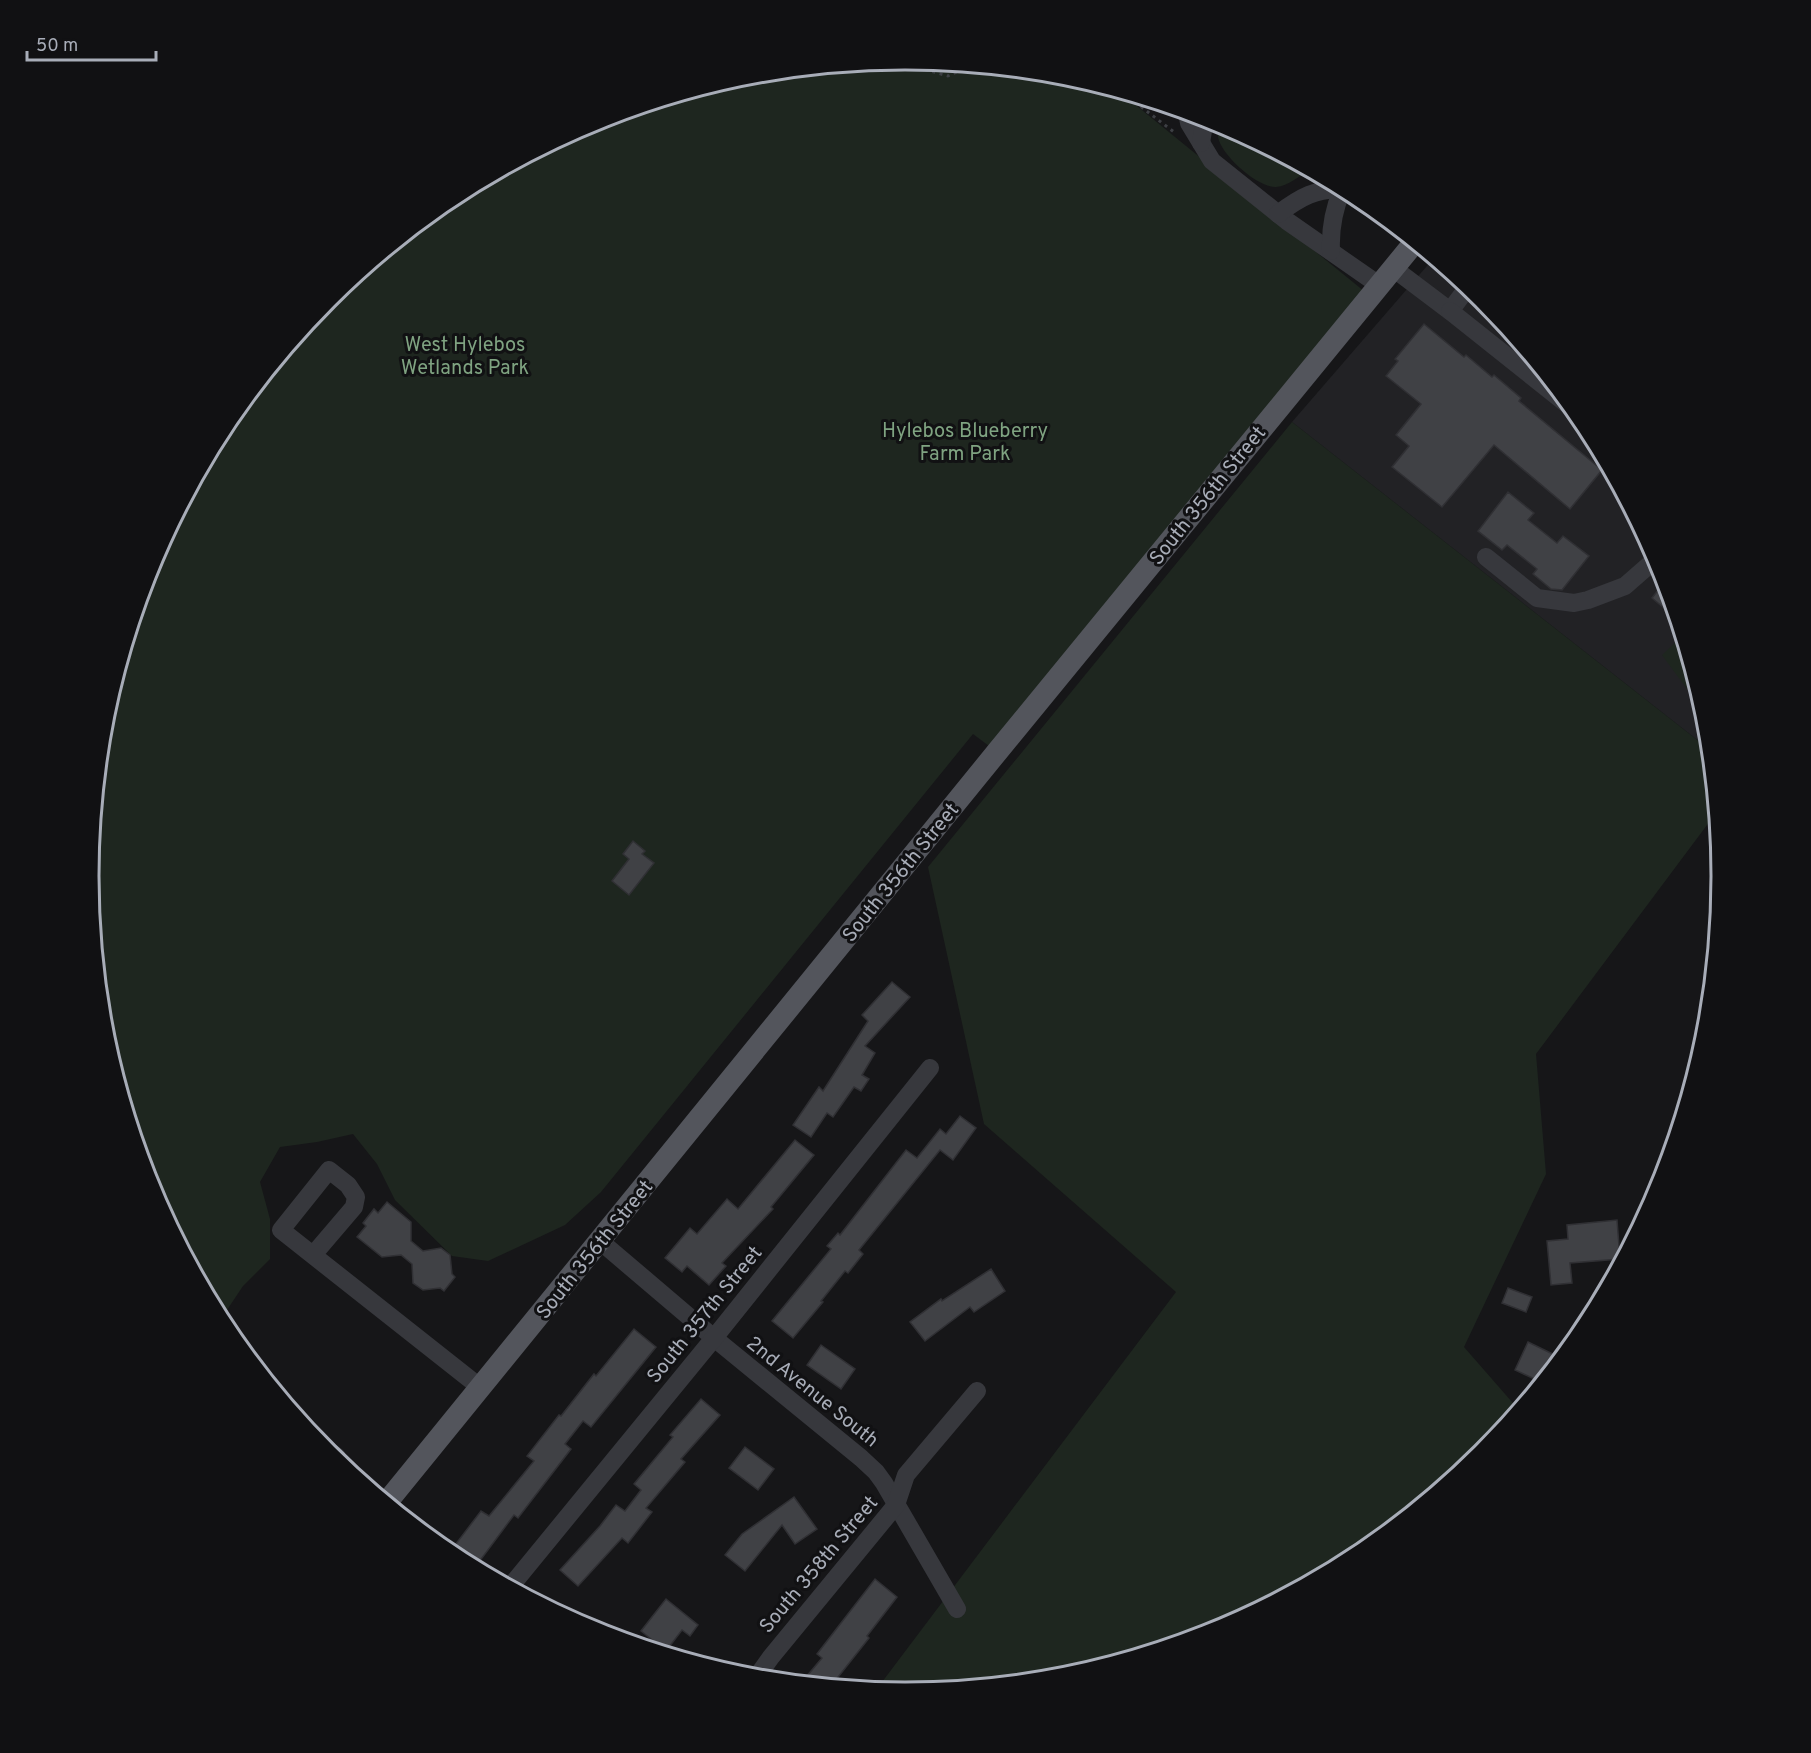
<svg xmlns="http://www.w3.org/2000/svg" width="1811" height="1753" font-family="Overpass,sans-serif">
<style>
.built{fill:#222225}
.green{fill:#1e261f}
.building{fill:#404145;stroke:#303034;stroke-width:1.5}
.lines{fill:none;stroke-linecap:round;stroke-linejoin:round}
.path{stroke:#3d3f44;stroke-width:3;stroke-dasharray:3 4.5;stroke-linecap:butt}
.minor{stroke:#37383d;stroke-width:18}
.major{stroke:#53555c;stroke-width:22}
.labels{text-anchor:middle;stroke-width:6;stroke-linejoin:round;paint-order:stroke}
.park-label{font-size:20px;fill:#7fa381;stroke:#111113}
.street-label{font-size:20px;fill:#a8adb8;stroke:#111113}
.rim{fill:none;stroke:#a8adb8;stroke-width:3}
</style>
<rect width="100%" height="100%" fill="#161618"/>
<!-- built -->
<path class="built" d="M1433,259L1483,299L1585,423L1660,564L1706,718L1710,750L1292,422Z"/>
<!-- green -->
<g class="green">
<path d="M906,60L932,63L952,68L958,65L1065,76L1121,93L1370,296L997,752L973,734L601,1192L565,1225L488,1261L452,1256L395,1200L377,1164L353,1134L317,1142L280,1147L260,1182L270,1219V1259L243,1286L221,1319L151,1189L105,1035L89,876L105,717L151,564L227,423L328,299L452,197L593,122L747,76Z"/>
<path d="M1219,123L1309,171C1298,176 1289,186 1276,187C1258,188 1221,155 1218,137C1218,132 1219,127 1219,123Z"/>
<path d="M1292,422L1710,750L1716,813L1536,1054L1546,1174L1464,1347L1519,1410L1483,1454L1359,1556L1218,1631L1064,1677L905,1693L876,1690L1176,1292L984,1124L928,867Z"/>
<path d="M1682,636L1706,715L1662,655Z"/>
</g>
<!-- building -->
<g class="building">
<path d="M1424,324L1464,357L1466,355L1492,377L1494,375L1521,398L1519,401L1602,470L1570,509L1494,445L1442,507L1392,467L1409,446L1396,435L1421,404L1386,376L1398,361L1395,359Z"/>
<path d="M1508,492L1534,513L1528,520L1557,543L1563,536L1589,556L1562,590L1551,589L1533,574L1537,569L1507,545L1502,550L1478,531Z"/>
<path d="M1665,581L1666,584L1676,618L1652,598Z"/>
<path d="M633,841L645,851L642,854L654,863L629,895L612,881L629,859L623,854Z"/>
<path d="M892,982L910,997L865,1046L875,1053L862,1075L869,1079L861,1091L854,1087L833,1117L827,1113L811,1137L793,1125L819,1087L823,1091L868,1021L862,1015Z"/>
<path d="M960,1116L976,1128L953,1160L940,1150L859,1250L863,1254L848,1273L845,1271L821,1301L823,1302L793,1338L772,1321L831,1249L827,1246L838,1233L840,1235L906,1150L917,1158L940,1129L946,1134Z"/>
<path d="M795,1140L814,1155L771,1207L773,1209L722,1263L726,1266L709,1285L687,1266L682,1272L665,1258L690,1228L697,1234L727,1199L738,1209Z"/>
<path d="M387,1202L411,1222V1241L423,1251L441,1248L450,1255L452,1274L455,1277L444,1291L440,1288L423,1290L413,1283L412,1264L401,1255L382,1257L357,1237L366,1226L363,1223L374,1209L378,1213Z"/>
<path d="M1617,1220L1620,1259L1570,1263L1572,1283L1551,1285L1547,1241L1568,1239L1567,1225Z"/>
<path d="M991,1269L1005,1291L974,1312L970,1307L925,1341L910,1322L941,1299L942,1301Z"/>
<path d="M1508,1288L1532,1297L1526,1312L1502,1303Z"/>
<path d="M634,1329L656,1347L591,1427L583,1421L565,1444L571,1449L518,1518L514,1515L476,1566L452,1549L481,1511L489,1516L534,1461L527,1456L559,1415L561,1416L594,1374L596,1376Z"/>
<path d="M1528,1342L1561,1358L1541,1382L1515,1370Z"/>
<path d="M821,1345L855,1369L841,1389L807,1365Z"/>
<path d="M701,1399L720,1415L681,1459L685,1462L646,1508L652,1512L628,1543L622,1538L578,1586L560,1570L600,1526L616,1505L625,1511L641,1490L634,1484L673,1437L670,1435Z"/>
<path d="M745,1447L774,1469L758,1490L729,1468Z"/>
<path d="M794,1497L817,1529L795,1544L782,1525L745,1571L725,1555L742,1534Z"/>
<path d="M875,1579L897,1597L867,1636L869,1638L831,1686L801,1683L822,1658L817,1654Z"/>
<path d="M666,1599L698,1625L690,1636L682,1630L666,1651L641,1631Z"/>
</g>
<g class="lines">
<!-- path -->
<g class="path">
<path d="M913,61L923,69L948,76L969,66"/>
<path d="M1123,93L1174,132"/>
</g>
<!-- minor -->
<g class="minor">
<path d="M1187,113L1189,123L1212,161L1287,221L1379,285"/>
<path d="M1201,143L1205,118"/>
<path d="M1278,214C1299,198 1317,187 1345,190"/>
<path d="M1331,251C1330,229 1333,211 1342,190"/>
<path d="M1393,268L1450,311L1468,287"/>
<path d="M1450,311L1573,409"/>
<path d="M1486,557L1537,598L1574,603L1588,600L1625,586L1657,558"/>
<path d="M600,1241L714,1338L861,1458L876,1472L884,1483L957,1609"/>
<path d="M313,1255L354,1207L356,1197L348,1185L329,1170L281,1230L481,1388"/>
<path d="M320,1444L337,1457L335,1459"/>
<path d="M510,1587L714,1338L930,1068"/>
<path d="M756,1678L771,1657L896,1505L906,1475L977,1391"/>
</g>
<!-- major -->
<path class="major" d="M387,1502L997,752L1414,243"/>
</g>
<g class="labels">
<!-- park labels -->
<g class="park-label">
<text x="465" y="351">West Hylebos<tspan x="465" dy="23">Wetlands Park</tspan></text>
<text x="965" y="437">Hylebos Blueberry<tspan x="965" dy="23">Farm Park</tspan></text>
</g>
<!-- street labels -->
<g class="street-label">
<text transform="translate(1207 495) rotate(-51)" y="7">South 356th Street</text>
<text transform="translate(900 872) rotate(-51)" y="7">South 356th Street</text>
<text transform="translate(594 1249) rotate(-51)" y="7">South 356th Street</text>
<text transform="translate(704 1314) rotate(-51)" y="7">South 357th Street</text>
<text transform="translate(813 1391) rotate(39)" y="7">2nd Avenue South</text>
<text transform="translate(818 1564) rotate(-50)" y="7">South 358th Street</text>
</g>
</g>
<!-- crop -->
<path d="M0 0H1811V1753H0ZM99 876a806 806 0 1 1 1612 0a806 806 0 1 1-1612 0Z" fill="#111113" fill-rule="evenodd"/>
<path class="rim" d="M99 876a806 806 0 1 1 1612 0a806 806 0 1 1-1612 0Z"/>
<!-- scale -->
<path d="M27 51v9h129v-9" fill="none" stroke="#a8adb8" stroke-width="3"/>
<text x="36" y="51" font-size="18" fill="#a8adb8" stroke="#111113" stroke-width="4.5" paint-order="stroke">50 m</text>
</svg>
